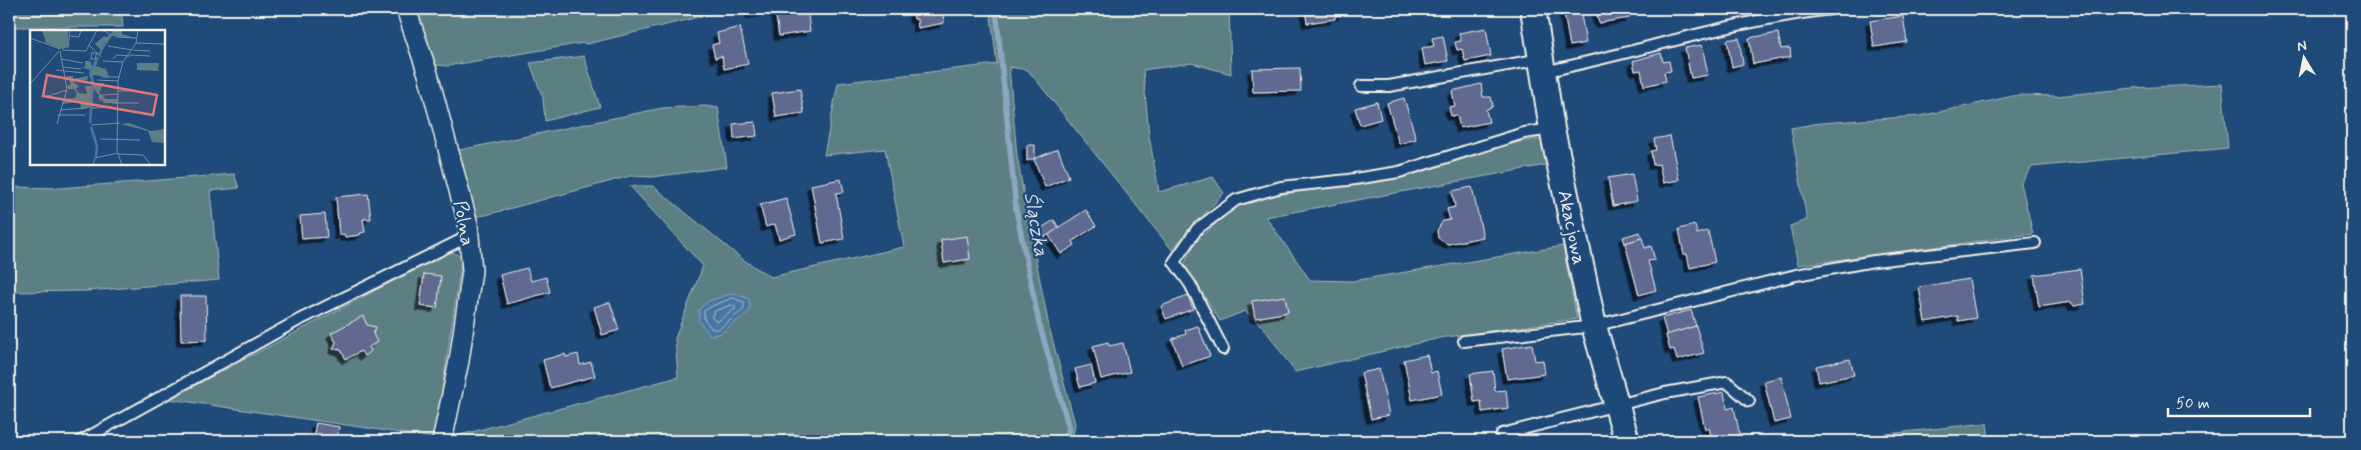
<svg xmlns="http://www.w3.org/2000/svg" width="2361" height="450" font-family="Mynerve,sans-serif">
<style>
.green{fill:#5b7f84;stroke:#a8b8b6}
.water{fill:#4875a3;stroke:#8da7bf}
.lines{fill:none;stroke-linecap:round;stroke-linejoin:round}
.shore{stroke:#afbfcc;stroke-width:1}
.stream{stroke:#8da7bf;stroke-width:5.5}
.building{fill:#606990;stroke:#f4f1e8;filter:url(#shadow)}
.service-casing{stroke:#f4f1e8;stroke-width:14}
.minor-casing{stroke:#f4f1e8;stroke-width:22}
.tertiary-casing{stroke:#f4f1e8;stroke-width:28}
.service{stroke:#1f4a7a;stroke-width:10}
.minor{stroke:#1f4a7a;stroke-width:19}
.tertiary{stroke:#1f4a7a;stroke-width:24}
.labels{text-anchor:middle;stroke-width:4.5;stroke-linejoin:round;paint-order:stroke}
.street-label{font-size:19px;fill:#f4f1e8;stroke:#1f4a7a}
.water-label{font-size:20px;font-style:italic;fill:#dadede;stroke:#1f4a7a}
.inset-river{fill:none;stroke:#4875a3;stroke-width:2.5}
.inset-road{fill:none;stroke:#748da6;stroke-width:1}
.view{fill:#e27875;fill-opacity:0.15;stroke:#e27875;stroke-width:2.5}
.inset-edge{fill:none;stroke:#f4f1e8;stroke-width:2.5}
</style>
<defs>
<filter id="shadow"><feDropShadow dx="-4.5" dy="4.5" stdDeviation="0" flood-color="#0009"/></filter>
</defs>
<rect width="100%" height="100%" fill="#1f4a7a"/>
<filter id="ink" filterUnits="userSpaceOnUse"><feTurbulence type="fractalNoise" baseFrequency=".02" numOctaves="2"/><feDisplacementMap in="SourceGraphic" scale="10" xChannelSelector="R" yChannelSelector="G"/><feConvolveMatrix kernelMatrix="1 2 1 2 8 2 1 2 1" color-interpolation-filters="sRGB"/></filter>
<g filter="url(#ink)">
<!-- green -->
<g class="green">
<path d="M9,9H121L123,27H9Z"/>
<path d="M453,9H732L587,44L583,43L447,66L436,65L428,59L415,13Z"/>
<path d="M990,9H1229L1231,74L1192,63L1143,70L1149,136L1159,192L1213,177L1224,193L1172,250L1028,70L1009,67L1017,156L1028,219L1049,327L1075,424L1072,441H796L794,433L768,441H448L449,438L678,377L675,338L703,266L630,186H653L742,259L771,277L904,247L885,149L824,155L838,83L997,64Z"/>
<path d="M584,56L600,107L545,121L543,98L530,63Z"/>
<path d="M2222,84L2228,148L2032,167L2021,183L2033,234L1798,265L1790,226L1807,220L1791,128L1820,123L1920,116L2018,95L2057,96L2133,88Z"/>
<path d="M706,106L718,108L727,167L652,177L630,176L486,215L478,216L470,211L455,151L662,108Z"/>
<path d="M1542,139L1546,165L1266,217L1310,280L1352,281L1563,246L1577,319L1440,338L1295,372L1264,328L1245,311L1220,321L1184,264L1196,242L1233,208L1252,199L1399,176C1448,165 1492,143 1542,139Z"/>
<path d="M234,174L239,188L210,191L219,280L87,291L9,292V187L60,188Z"/>
<path d="M450,251L462,257L435,438L169,399Z"/>
<path d="M1987,423L1989,441H1853L1887,434Z"/>
</g>
<!-- water -->
<path class="water" d="M733,293L749,299L750,311L720,334L710,335L699,321V309L709,301Z"/>
<g class="lines">
<!-- shore -->
<g class="shore">
<path d="M733,298L744,302V309L719,329H712L704,319V311L712,306Z"/>
<path d="M732,305L735,306V309L717,322L711,317L715,311Z"/>
</g>
<!-- stream -->
<path class="stream" d="M996,9L1016,209L1039,323L1069,428L1065,441"/>
</g>
<!-- building -->
<g class="building">
<path d="M750,9H807L810,31L779,36L775,10L751,14Z"/>
<path d="M915,9H947L945,14H943L944,23L918,28L917,19H914L913,11Z"/>
<path d="M1289,9H1342L1343,15L1335,16V19L1307,23L1305,9L1290,11Z"/>
<path d="M1580,9L1586,43L1570,46L1564,13Z"/>
<path d="M1611,9H1628L1629,18L1599,23L1596,11Z"/>
<path d="M1903,16L1907,42L1874,47L1870,21Z"/>
<path d="M740,27L748,64L724,69L722,56L715,58L712,45L719,43L717,33Z"/>
<path d="M1486,28L1491,56L1465,61L1462,49L1457,50L1455,42L1461,41L1459,33Z"/>
<path d="M1778,33L1781,49L1790,48L1791,57L1753,64L1749,38Z"/>
<path d="M1443,36L1448,61L1425,65L1422,48L1434,46L1432,38Z"/>
<path d="M1739,38L1743,64L1732,67L1727,40Z"/>
<path d="M1702,45L1708,75L1691,78L1685,48Z"/>
<path d="M1661,53L1663,62L1669,61L1671,71L1664,72L1666,81L1644,86L1641,70L1635,71L1633,61Z"/>
<path d="M1300,68L1301,91L1253,92L1252,69Z"/>
<path d="M1481,84L1483,97H1491L1493,106L1486,110L1489,122L1460,128L1457,115L1451,116L1449,107L1455,106L1452,91Z"/>
<path d="M800,89L804,113L776,117L772,93Z"/>
<path d="M1404,98L1416,139L1399,144L1387,103Z"/>
<path d="M1377,102L1381,119L1360,125L1355,108Z"/>
<path d="M755,122L757,136L734,139L733,124Z"/>
<path d="M1670,136L1679,180L1663,183L1659,164L1653,165L1651,151L1656,150L1654,139Z"/>
<path d="M1027,145H1035V158L1027,161Z"/>
<path d="M1058,149L1069,177L1045,187L1034,159Z"/>
<path d="M1632,174L1637,201L1613,206L1608,178Z"/>
<path d="M841,179L844,192L836,193L844,239L822,243L811,185Z"/>
<path d="M1472,187L1483,237L1448,244L1444,242L1438,238L1437,230L1443,221L1450,220L1447,209L1455,207L1452,191Z"/>
<path d="M368,194L371,219H363L365,232L360,233V235L345,237L344,234L339,235L336,197Z"/>
<path d="M786,198L796,234L779,239L775,224L766,227L760,205Z"/>
<path d="M1086,210L1096,226L1073,241L1075,245L1061,254L1048,234Z"/>
<path d="M325,214L327,237L302,239L300,216Z"/>
<path d="M1054,220L1059,228L1045,237L1040,229Z"/>
<path d="M1695,225L1697,234L1708,231L1715,262L1690,268L1687,254L1684,255L1679,229Z"/>
<path d="M1640,232L1642,238L1625,243L1623,237Z"/>
<path d="M967,236L970,259L944,263L941,240Z"/>
<path d="M1642,238L1645,248L1651,246L1655,260L1648,261L1656,290L1639,295L1625,243Z"/>
<path d="M527,268L531,281L546,277L550,292L507,304L500,275Z"/>
<path d="M2080,269L2085,304L2074,306L2071,302L2039,307L2034,275Z"/>
<path d="M424,274L441,276L437,308L420,306Z"/>
<path d="M1969,279L1976,318L1958,321V316L1925,322L1919,287Z"/>
<path d="M180,296H206L207,340L181,341Z"/>
<path d="M1188,296L1193,309L1166,319L1161,306Z"/>
<path d="M1285,296L1288,312L1255,318L1252,301Z"/>
<path d="M610,302L619,330L602,335L594,307Z"/>
<path d="M1691,310L1696,326L1667,335L1662,318Z"/>
<path d="M363,316L367,325L376,327L373,334L377,342L369,347L371,351L364,356L361,351L346,359L341,350L333,349L336,342L331,333Z"/>
<path d="M1198,326L1210,356L1182,366L1172,339L1186,334L1185,330Z"/>
<path d="M1696,326L1704,353L1677,360L1674,349L1670,350L1666,335Z"/>
<path d="M1108,342L1109,346L1123,343L1130,372L1101,379L1093,346Z"/>
<path d="M1532,344L1535,361L1543,360L1545,374L1507,379L1502,349Z"/>
<path d="M565,354L566,357L578,354L580,365L591,362L595,376L550,388L543,360Z"/>
<path d="M1427,355L1431,373L1437,371L1442,394L1412,400L1404,360Z"/>
<path d="M1850,359L1854,375L1819,382L1816,366Z"/>
<path d="M1091,365L1095,383L1080,387L1075,369Z"/>
<path d="M1379,369L1389,415L1371,419L1361,373Z"/>
<path d="M1493,371L1495,391L1506,390L1508,408L1482,412L1481,401L1474,402L1470,374Z"/>
<path d="M1781,377L1791,419L1774,423L1764,381Z"/>
<path d="M1724,392L1727,409L1734,407L1741,441H1712L1709,428L1705,429L1698,397Z"/>
<path d="M9,400H13L11,438H9Z"/>
<path d="M316,423L339,427L337,441H320L321,434L314,433Z"/>
</g>
<g class="lines">
<!-- service casing -->
<g class="service-casing">
<g id="service">
<path d="M1543,72C1640,52 1734,20 1832,9"/>
<path d="M1361,86H1389L1541,59"/>
<path d="M1464,341L1594,326L1796,275L1874,261L2035,243"/>
<path d="M1223,349L1190,284L1174,262L1197,229L1236,200L1281,187L1348,180L1399,172L1524,133L1552,129"/>
<path d="M1502,434L1665,393L1727,382L1749,401"/>
<path d="M81,441L297,321L469,236"/>
</g>
</g>
<!-- minor casing -->
<g class="minor-casing">
<path id="minor" d="M406,9L428,74L468,224L472,271L459,361L442,441"/>
</g>
<!-- tertiary casing -->
<g class="tertiary-casing">
<path id="tertiary" d="M1533,9L1552,129L1594,326L1627,441"/>
</g>
<!-- service -->
<use href="#service" class="service"/>
<!-- minor -->
<use href="#minor" class="minor"/>
<!-- tertiary -->
<use href="#tertiary" class="tertiary"/>
</g>
</g>
<g class="labels">
<!-- street labels -->
<g class="street-label">
<text transform="translate(465 223) rotate(80)" y="7">Polna</text>
<text transform="translate(1573 227) rotate(78)" y="7">Akacjowa</text>
</g>
<!-- water labels -->
<g class="water-label">
<text transform="translate(1037 224) rotate(80)" y="7">Ślączka</text>
</g>
</g>
<!-- overview -->
<g transform="translate(30 30)">
<rect width="135" height="135" fill="#1f4a7a"/>
<path d="M12,0H38V17L32,19L16,13ZM83,0H92V4L105,8L82,6L69,25L71,20L65,14L74,6L78,8ZM67,27H69L66,36L76,39L79,47L63,45L64,53H74L69,63L76,69H87L88,73H74L63,57V77H75L79,86L75,78L62,79L60,90V78L51,79L50,72L32,74L34,69L45,68L47,63L44,59H38L37,56L41,54L36,46H43V49L58,46L57,50L43,52L49,56L46,59L49,63L57,64L55,56H63L60,40L51,37H55V31H60L62,36ZM107,33H129L128,41L107,40ZM99,93L121,101L135,99V113L122,112L118,101L90,94Z" fill="#5b7f84"/>
<path class="inset-river" d="M69,25L76,11M60,93L63,53L60,43L68,27M61,97L67,116L66,127"/>
<path class="inset-road" d="M72,0L80,4L76,10M40,6L49,7L51,0M86,7L106,8M0,8L30,19M106,13L135,14M59,15L71,27M78,16L102,20M38,18L40,0M32,20L56,21L67,0M103,20L120,21M66,24L62,22L61,29H65L67,22M100,25L120,26M31,29L53,33M83,29L87,25L100,26M73,31L93,32M33,37L51,39M26,40L54,43M71,47H89M67,50L88,51M0,54L29,21M88,61H104M15,67L37,60M71,71L69,67L73,65L88,64M82,73H109M30,80L56,78M28,85H55M27,94L37,59L30,21M61,95L90,93M70,109L110,110M89,124L113,125L121,135M63,135L65,128L88,123M92,135L87,121L88,51L93,32L106,13L108,0"/>
<path class="view" d="M17,45L127,65L123,85L13,66Z"/>
<rect width="135" height="135" class="inset-edge"/>
</g>
<!-- margin -->
<rect width="2361" height="450" fill="none" stroke="#1f4a7a" stroke-width="30"/>
<rect x="15" y="15" width="2331" height="420" fill="none" stroke="#f4f1e8" stroke-width="2" filter="url(#ink)"/>
<!-- north arrow -->
<g transform="translate(2304 58) rotate(350)" stroke="#1f4a7a" stroke-width="4" paint-order="stroke">
<path d="M0-4L9 19L0 12L-9 19Z" fill="#f4f1e8"/>
<text y="-8" font-size="14" font-weight="bold" text-anchor="middle" fill="#f4f1e8">N</text>
</g>
<!-- scale -->
<path d="M2168 408v8h142v-8" fill="none" stroke="#f4f1e8" stroke-width="2.5"/>
<text x="2176" y="408" font-size="15" fill="#f4f1e8" stroke="#1f4a7a" stroke-width="4" paint-order="stroke">50 m</text>
</svg>
